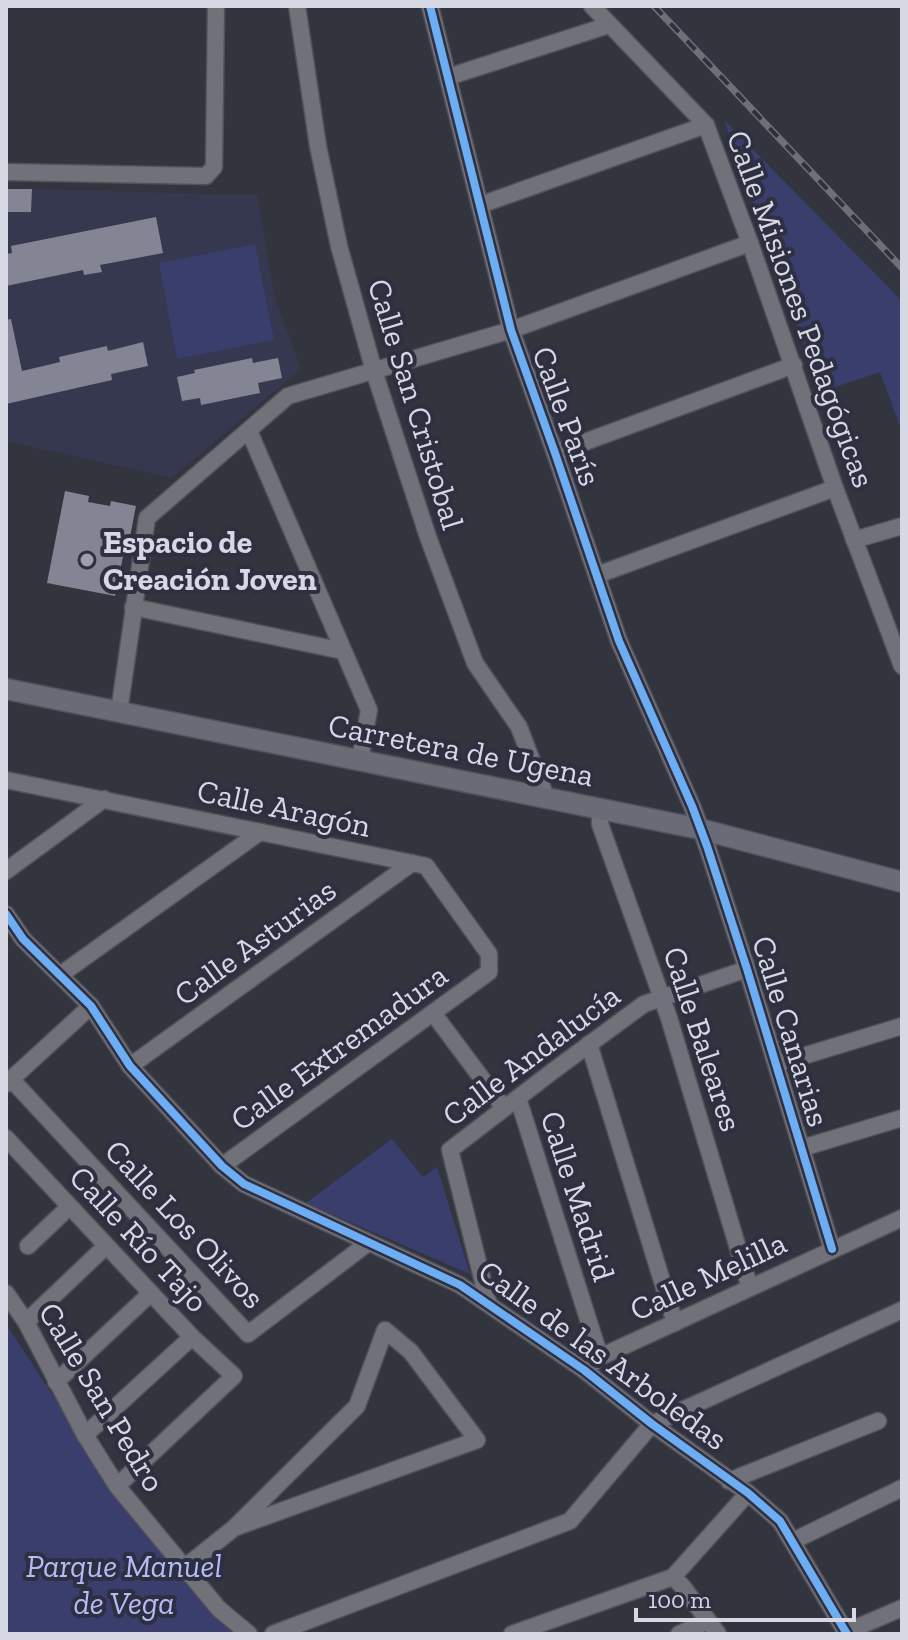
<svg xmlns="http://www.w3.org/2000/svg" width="908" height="1640" font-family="'Zilla Slab',serif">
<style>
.built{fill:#35384e}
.green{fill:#3a3e6d}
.building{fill:#838595}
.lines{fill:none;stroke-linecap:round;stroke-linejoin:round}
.minor-casing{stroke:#50515a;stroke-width:19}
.major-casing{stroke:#50515a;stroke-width:23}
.minor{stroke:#707179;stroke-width:16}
.major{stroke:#696b76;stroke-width:20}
.rail-casing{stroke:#6e7076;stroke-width:7}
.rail{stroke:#2e3042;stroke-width:4;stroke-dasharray:12;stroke-linecap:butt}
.cycleway-casing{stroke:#2e3042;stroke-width:13}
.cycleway{stroke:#6dadf4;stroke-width:8}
.poi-dot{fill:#9d9fa9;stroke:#2e3042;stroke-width:3}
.labels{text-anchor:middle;stroke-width:8;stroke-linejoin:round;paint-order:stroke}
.street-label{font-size:32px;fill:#d6d8e3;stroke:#2e3042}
.poi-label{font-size:32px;font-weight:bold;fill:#d6d8e3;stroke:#2e3042;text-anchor:start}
.park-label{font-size:32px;font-style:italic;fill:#b4bcf5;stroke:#2e3042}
</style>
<rect width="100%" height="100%" fill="#32343e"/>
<!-- built -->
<path class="built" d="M32,189L257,195L275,298L301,369L172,478L6,441V212L31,211Z"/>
<!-- green -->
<g class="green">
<path d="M724,120L902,301V432L880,372L820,392Z"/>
<path d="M255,244L274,340L177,359L159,263Z"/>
<path d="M392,1139L423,1177L437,1167L470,1274L306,1203Z"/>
<path d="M6,1324L120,1498L220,1622L234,1634H6Z"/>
</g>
<!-- building -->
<g class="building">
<path d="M6,189H32L31,212H6Z"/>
<path d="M156,217L163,253L100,265L102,272L84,275L83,270L6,286V254L12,253L11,246Z"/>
<path d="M11,319L22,371L60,362L59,357L107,346L108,351L143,342L148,366L111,374L112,380L6,404V320Z"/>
<path d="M252,358L253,363L278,358L282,378L258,383L260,393L201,405L200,398L182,401L177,377L195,373L194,370Z"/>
<path d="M65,491L89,496L88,502L110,506L111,501L136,506L130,537H127L115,596L47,583Z"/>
</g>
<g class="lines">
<!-- minor casing -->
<g class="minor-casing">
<g id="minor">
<path d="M297,6L318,146L339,246L374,371L428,537L475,663L519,727L546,797"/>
<path d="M430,6L511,330L555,453L619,641L692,806L707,846L747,969L832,1249"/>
<path d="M592,6L706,125L750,243L835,488L902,666"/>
<path d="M448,77L609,25"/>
<path d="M6,172L206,176L214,167L216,6"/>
<path d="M480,205L706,125"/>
<path d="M249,431L369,710L360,760"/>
<path d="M555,453L794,365"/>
<path d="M854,540L902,526"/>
<path d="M597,575L835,488"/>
<path d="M133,607L343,651"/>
<path d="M119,712L147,518L288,396L511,330L750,243"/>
<path d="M6,780L426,866L489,954V972L222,1166"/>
<path d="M600,808V824L669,1018L750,1288"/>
<path d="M6,871L104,799"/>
<path d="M6,914L23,939L91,1006L130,1066L222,1166L244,1184L460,1285L584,1370L652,1424L748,1493L780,1521L847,1634"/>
<path d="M60,975L260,832"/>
<path d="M433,1013L504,1108"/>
<path d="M589,1044L675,1323"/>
<path d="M777,1064L902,1026"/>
<path d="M130,1066L412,863"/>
<path d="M11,1079L248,1334L368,1243"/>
<path d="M6,1084L91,1006"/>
<path d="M518,1098L600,1357"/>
<path d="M6,1138L192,1337L234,1376L117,1486"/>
<path d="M802,1148L902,1118"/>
<path d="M28,1246L69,1207"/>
<path d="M6,1293L26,1322L85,1435L117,1486L219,1609L249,1634"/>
<path d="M488,1302L450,1150L553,1071L644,1004L747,969"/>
<path d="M26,1322L106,1246"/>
<path d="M584,1370L600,1357L902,1218"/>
<path d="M56,1382L151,1293"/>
<path d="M85,1435L192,1337"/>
<path d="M729,1481L878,1421"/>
<path d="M793,1541L902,1488"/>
<path d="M184,1568L234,1528L357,1406L385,1330L411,1352L477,1440L234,1528"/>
<path d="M673,1577L683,1587L718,1634"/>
<path d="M846,1632L902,1608"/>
<path d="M273,1634L570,1521L652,1424L902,1310"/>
<path d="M512,1634L673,1577L748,1493"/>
<path d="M679,1634L708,1621"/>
</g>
</g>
<!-- major casing -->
<g class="major-casing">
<path id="major" d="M6,689L700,829L902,882"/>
</g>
<!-- minor -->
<use href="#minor" class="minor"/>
<!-- major -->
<use href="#major" class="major"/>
<!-- rail casing -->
<g class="rail-casing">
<path id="rail" d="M654,6L902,268"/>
</g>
<!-- rail -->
<use href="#rail" class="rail"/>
<!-- cycleway casing -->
<g class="cycleway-casing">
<g id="cycleway">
<path d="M430,6L511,330L555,453L619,641L692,806L707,846L747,969L832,1249"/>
<path d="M6,914L23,939L91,1006L130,1066L222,1166L244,1184L460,1285L584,1370L652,1424L748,1493L780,1521L847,1634"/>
</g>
</g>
<!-- cycleway -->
<use href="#cycleway" class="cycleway"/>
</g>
<!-- markers -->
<circle class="poi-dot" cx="87" cy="560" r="8"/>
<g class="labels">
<!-- street labels -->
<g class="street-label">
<text transform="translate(801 309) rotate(70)" y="11">Calle Misiones Pedagógicas</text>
<text transform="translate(416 404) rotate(73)" y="11">Calle San Cristobal</text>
<text transform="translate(567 416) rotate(70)" y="11">Calle París</text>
<text transform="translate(461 750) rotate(11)" y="11">Carretera de Ugena</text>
<text transform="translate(284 808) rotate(12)" y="11">Calle Aragón</text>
<text transform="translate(255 942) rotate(-36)" y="11">Calle Asturias</text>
<text transform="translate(791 1031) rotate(73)" y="11">Calle Canarias</text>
<text transform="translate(703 1039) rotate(72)" y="11">Calle Baleares</text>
<text transform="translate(339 1047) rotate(-36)" y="11">Calle Extremadura</text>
<text transform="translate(531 1055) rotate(-37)" y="11">Calle Andalucía</text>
<text transform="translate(578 1196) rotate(72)" y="11">Calle Madrid</text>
<text transform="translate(185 1224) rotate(47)" y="11">Calle Los Olivos</text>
<text transform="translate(139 1239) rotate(47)" y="11">Calle Río Tajo</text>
<text transform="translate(708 1276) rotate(-25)" y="11">Calle Melilla</text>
<text transform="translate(603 1355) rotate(36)" y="11">Calle de las Arboledas</text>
<text transform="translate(102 1397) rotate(59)" y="11">Calle San Pedro</text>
</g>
<!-- poi labels -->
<g class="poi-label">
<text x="103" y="553">Espacio de<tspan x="103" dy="37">Creación Joven</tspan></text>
</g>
<!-- park labels -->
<g class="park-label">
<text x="124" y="1577">Parque Manuel<tspan x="124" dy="37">de Vega</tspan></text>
</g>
</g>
<!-- border -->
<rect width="908" height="1640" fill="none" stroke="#d6d8e3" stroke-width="16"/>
<!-- scale -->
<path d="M636 1608v12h218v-12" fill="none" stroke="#d6d8e3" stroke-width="4"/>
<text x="648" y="1608" font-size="24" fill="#d6d8e3" stroke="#2e3042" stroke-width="6" paint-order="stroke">100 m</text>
</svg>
